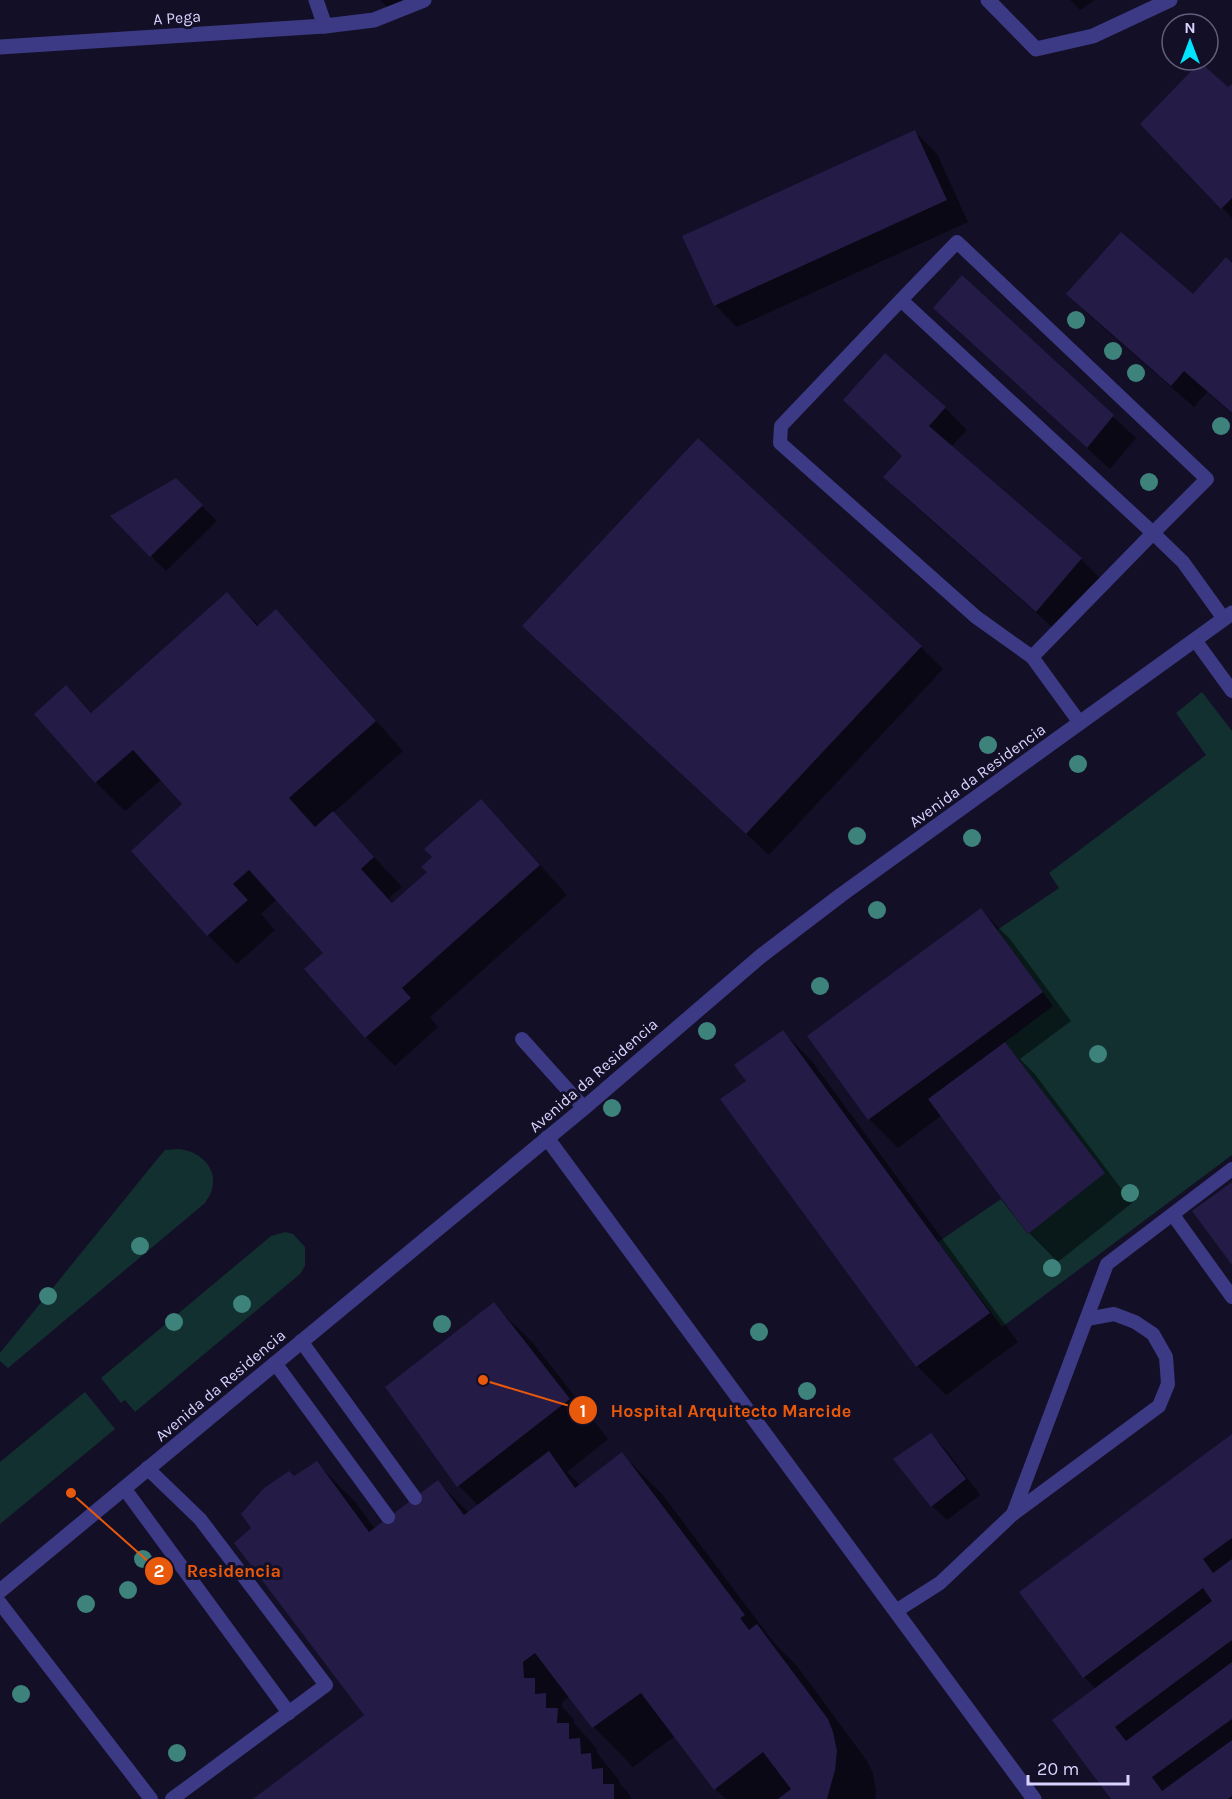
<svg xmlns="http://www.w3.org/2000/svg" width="1232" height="1799" font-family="Karla,sans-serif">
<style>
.green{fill:#12302f}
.shadow{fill:#0007}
.building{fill:#241b47}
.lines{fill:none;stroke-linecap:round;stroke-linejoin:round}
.service{stroke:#3d3a85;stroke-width:14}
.minor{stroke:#3d3a85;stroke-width:15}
.tree{fill:#3d827b}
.labels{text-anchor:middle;stroke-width:6;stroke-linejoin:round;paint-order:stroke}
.street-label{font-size:16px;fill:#d9d4ff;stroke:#130f26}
.leader{fill:none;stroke:#e8590c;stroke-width:2}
.callout-dot{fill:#e8590c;stroke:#130f26;stroke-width:2}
.mark-label{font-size:18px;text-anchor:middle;font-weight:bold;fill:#fff}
.callout-label{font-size:18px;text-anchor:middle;font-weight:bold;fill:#e8590c;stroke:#130f26;stroke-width:6;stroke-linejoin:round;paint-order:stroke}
</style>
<rect width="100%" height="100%" fill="#130f26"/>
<!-- green -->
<g class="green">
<path d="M1202,692L1232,731V1155L1002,1327L938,1242L1001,1199L1028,1234L1104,1173L1005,1042L1053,1006L997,930L1059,888L1049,873L1206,755L1176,713Z"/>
<path d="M179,1149C199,1151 218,1167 212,1189C211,1194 207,1199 205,1203L8,1368L0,1361V1353L159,1157L165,1150Z"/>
<path d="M285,1232L293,1234L305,1247V1266L300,1274L135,1412L125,1400L121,1403L101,1378L271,1236Z"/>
<path d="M85,1392L115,1429L0,1524V1462Z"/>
</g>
<!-- shadow -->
<g class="shadow">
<path d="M380,0H408L390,10Z"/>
<path d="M1070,0H1095L1080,10Z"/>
<path d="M1232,86V218L1142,124L1228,89Z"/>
<path d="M915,132L937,154L968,222L737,327L715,305Z"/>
<path d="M1232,265V414L1207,392L1194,407L1090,316L1068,294L1193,296Z"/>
<path d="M962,277L1136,438L1110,469L957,330Z"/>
<path d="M845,400L945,408L967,430L951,447L1081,559L1103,581L1059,633L907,499L885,477L903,456Z"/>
<path d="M176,480L217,521L166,571L112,516Z"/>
<path d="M227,594L259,626L276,611L304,640L403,751L333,813L402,887L389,898L393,904L429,873L480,801L509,830L567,895L430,1017L438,1027L395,1066L366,1037L306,970L325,953L277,899L261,914L275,930L237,964L208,935L133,851L185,805L162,779L125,811L96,782L36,714L66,687L93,714Z"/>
<path d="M921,647L943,669L769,855L546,648Z"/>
<path d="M981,910L1010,939L1071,1021L1020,1059L1034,1073L1132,1203L1058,1262L1029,1233L942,1115L898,1148L869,1119Z"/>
<path d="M783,1032L811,1060L1018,1342L946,1395L917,1366L748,1081Z"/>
<path d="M493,1304L533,1343L608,1439L567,1472L581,1486L622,1454L662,1494L775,1644L797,1666L867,1761L873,1773L876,1791L875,1799H726L715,1789L675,1736L633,1767L594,1727L570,1696L562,1702V1707L574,1719V1723L597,1749V1753L619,1780L620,1784L630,1795L631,1799H255L366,1715L253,1529L294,1478L317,1463L356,1503L375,1529L438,1482L469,1513L479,1506L459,1486L387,1388Z"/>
<path d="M931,1435L946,1450L980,1495L947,1520L932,1506Z"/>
<path d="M1232,1436V1799H1113L1096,1689L1084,1677Z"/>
</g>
<!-- building -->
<g class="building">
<path d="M1200,62L1228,87L1232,84V198L1221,209L1140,124Z"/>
<path d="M915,130L947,200L714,306L682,236Z"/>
<path d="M1121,232L1193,294L1226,257L1232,263V413L1184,371L1171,386L1066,294Z"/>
<path d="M962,275L1114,415L1087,448L933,308Z"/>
<path d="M885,353L946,407L929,426L1082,558L1036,612L883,477L902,456L843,400Z"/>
<path d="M698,438L922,646L746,834L522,626Z"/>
<path d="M176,478L203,505L150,557L110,516Z"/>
<path d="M227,592L257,626L276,609L376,721L289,798L315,827L333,811L374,857L361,869L392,903L427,872L421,867L432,857L424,849L481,799L540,865L402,988L411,998L365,1038L304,969L323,953L249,870L233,884L248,900L207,936L131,851L182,804L133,750L95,783L34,714L66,685L91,713Z"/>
<path d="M981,908L1043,992L868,1120L807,1036Z"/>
<path d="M783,1030L990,1313L916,1367L720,1099L746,1081L734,1065Z"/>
<path d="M1005,1042L1105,1173L1028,1234L928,1099Z"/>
<path d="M1232,1182V1265L1192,1211Z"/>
<path d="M494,1302L570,1399L457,1487L385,1387Z"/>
<path d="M931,1433L966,1479L931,1507L893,1459Z"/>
<path d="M1232,1434V1538L1203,1559L1213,1573L1232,1559V1640L1115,1727L1126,1741L1232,1662V1719L1152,1777L1162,1791L1232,1740V1796L1228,1799H1111L1052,1720L1212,1601L1203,1588L1083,1678L1019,1592Z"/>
<path d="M549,1451L575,1488L622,1452L745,1615L740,1618L749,1630L757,1624L828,1719L833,1732L837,1751L835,1770L827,1799H778L791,1789L763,1752L714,1790L641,1693L592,1728L535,1653L523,1662L524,1678H535V1694L546,1693V1708H558L557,1723H569V1739L580,1738L581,1754L591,1753L592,1769L603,1768V1784H614V1799H253L364,1715L234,1543L251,1528L241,1514L264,1488L289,1471L294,1476L317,1461L369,1532L438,1480L464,1515Z"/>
</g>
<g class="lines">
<!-- service -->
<g class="service">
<path d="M901,300L781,426L780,443L976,617L1032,657L1153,533L901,300L957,242L1207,479L1153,533L1183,562L1224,619"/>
<path d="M1195,640L1232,691"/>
<path d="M1032,657L1080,723"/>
<path d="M522,1039L584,1108"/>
<path d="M1173,1215L1232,1297"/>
<path d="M301,1341L415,1498"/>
<path d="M275,1363L388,1517"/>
<path d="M147,1468L200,1519L326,1685L172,1799"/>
<path d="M124,1488L289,1713"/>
<path d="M1013,1514L1159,1406L1168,1384L1166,1357L1153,1334L1135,1322L1114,1314L1087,1319"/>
<path d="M0,1603L151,1799"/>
<path d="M896,1611L940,1583L1013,1514L1107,1264L1232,1169"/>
</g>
<!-- minor -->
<g class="minor">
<path d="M316,0L325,26"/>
<path d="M988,0L1036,49L1093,36L1170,0"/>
<path d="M0,47L325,26L374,20L424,0"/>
<path d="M547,1138L1034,1799"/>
<path d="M0,1591L584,1108L761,956L841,895L1232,613"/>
</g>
</g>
<!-- trees -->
<g class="tree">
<circle cx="1076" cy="320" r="9"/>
<circle cx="1113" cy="351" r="9"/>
<circle cx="1136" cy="373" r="9"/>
<circle cx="1221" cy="426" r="9"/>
<circle cx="1149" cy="482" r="9"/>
<circle cx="988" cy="745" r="9"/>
<circle cx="1078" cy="764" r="9"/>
<circle cx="857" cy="836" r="9"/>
<circle cx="972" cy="838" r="9"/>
<circle cx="877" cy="910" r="9"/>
<circle cx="820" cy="986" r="9"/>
<circle cx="707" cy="1031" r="9"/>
<circle cx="1098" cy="1054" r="9"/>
<circle cx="612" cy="1108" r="9"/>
<circle cx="1130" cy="1193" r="9"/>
<circle cx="140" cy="1246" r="9"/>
<circle cx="1052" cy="1268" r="9"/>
<circle cx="48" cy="1296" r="9"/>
<circle cx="242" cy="1304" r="9"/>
<circle cx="174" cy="1322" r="9"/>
<circle cx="442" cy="1324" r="9"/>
<circle cx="759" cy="1332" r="9"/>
<circle cx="807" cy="1391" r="9"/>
<circle cx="143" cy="1559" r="9"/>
<circle cx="128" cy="1590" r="9"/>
<circle cx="86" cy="1604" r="9"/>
<circle cx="21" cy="1694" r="9"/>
<circle cx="177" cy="1753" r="9"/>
</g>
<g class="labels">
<!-- street labels -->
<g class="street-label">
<text transform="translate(177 17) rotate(-4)" y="6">A Pega</text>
<text transform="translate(977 775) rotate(-36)" y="6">Avenida da Residencia</text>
<text transform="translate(593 1075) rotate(-41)" y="6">Avenida da Residencia</text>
<text transform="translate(220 1385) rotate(-40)" y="6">Avenida da Residencia</text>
</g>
</g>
<!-- callouts -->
<path class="leader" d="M483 1380L583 1410M71 1493L159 1571"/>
<g class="callout-dot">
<circle cx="483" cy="1380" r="6"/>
<circle cx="71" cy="1493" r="6"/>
<circle cx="583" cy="1410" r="15"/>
<circle cx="159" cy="1571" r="15"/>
</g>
<g class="mark-label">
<text x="583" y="1417">1</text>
<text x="159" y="1577">2</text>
</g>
<g class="callout-label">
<text x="731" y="1417">Hospital Arquitecto Marcide</text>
<text x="234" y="1577">Residencia</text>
</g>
<!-- north arrow -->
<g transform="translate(1190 42)"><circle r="28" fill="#130f26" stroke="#625e7d" stroke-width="1.5"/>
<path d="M0-4.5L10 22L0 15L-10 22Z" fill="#00e5ff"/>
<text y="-9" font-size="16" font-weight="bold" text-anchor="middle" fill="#d9d4ff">N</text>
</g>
<!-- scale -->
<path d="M1028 1775v9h100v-9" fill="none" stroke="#d9d4ff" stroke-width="3"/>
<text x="1037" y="1775" font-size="18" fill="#d9d4ff" stroke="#130f26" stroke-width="4.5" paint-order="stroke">20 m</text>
</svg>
